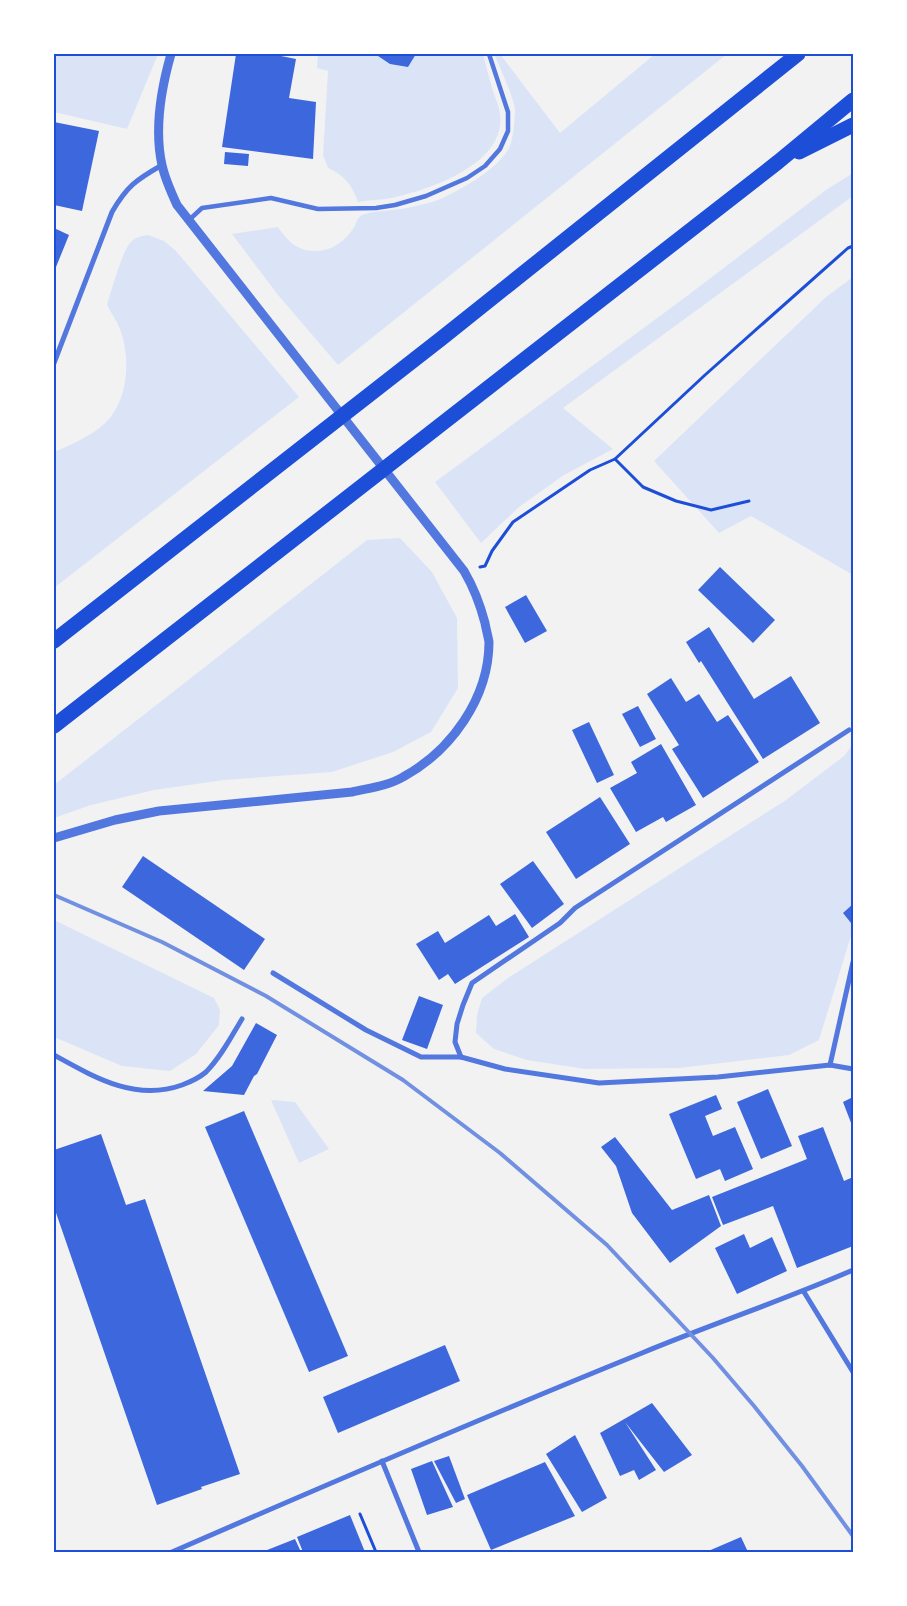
<svg xmlns="http://www.w3.org/2000/svg" width="907" height="1606" font-family="'Zilla Slab',serif">
<style>
.green{fill:#dbe4f7}
.building{fill:#3d67dc}
.lines{fill:none;stroke-linecap:round;stroke-linejoin:round}
.path{stroke:#1d4ed8;stroke-width:3}
.pedestrian{stroke:#5277de;stroke-width:4.5}
.minor{stroke:#5277de;stroke-width:5}
.tertiary{stroke:#5277de;stroke-width:9}
.motorway{stroke:#1d4ed8;stroke-width:15}
.rail{stroke:#7290e2;stroke-width:4}
.neatline{fill:none;stroke:#1d4ed8;stroke-width:2}
</style>
<rect width="100%" height="100%" fill="#f2f2f2"/>
<!-- green -->
<g class="green">
<path d="M54,54H158L127,129L54,112Z"/>
<path d="M318,54H483C486,66 489,78 493,91C495,98 499,105 500,113C507,164 431,189 392,198C381,200 369,200 358,202C352,185 344,175 328,168L323,155L328,71L317,68Z"/>
<path d="M494,54H500L560,133L655,54H727L338,365L278,295L232,234L278,227C287,240 297,251 314,251C330,252 346,241 354,227C357,222 357,218 362,215C373,210 398,211 411,207C420,205 431,203 440,199C461,190 499,168 509,148C513,142 515,118 515,110C515,101 499,65 494,54Z"/>
<path d="M853,173V196L563,408L613,449L564,475L519,507L481,543L435,482L687,296L826,190Z"/>
<path d="M148,235L164,241L176,251L299,397L54,588V452C73,444 96,434 110,418C129,394 130,356 120,329C117,321 111,313 107,305C111,292 122,252 130,243C135,237 141,236 148,235Z"/>
<path d="M853,277V575L751,516L719,533L654,461L826,297Z"/>
<path d="M400,538L432,572L457,618L458,688L431,732L393,752L332,772L224,780L154,790L91,805L54,818V785L367,540Z"/>
<path d="M853,744V929L819,1040L789,1055L679,1068L585,1069L527,1060L494,1049L476,1033L477,1015L482,998L508,978L786,800L844,756Z"/>
<path d="M54,920L214,998L220,1010L219,1025L196,1054L170,1071L122,1066L54,1037Z"/>
<path d="M271,1100L295,1102L329,1149L299,1163Z"/>
</g>
<!-- building -->
<g class="building">
<path d="M236,54H271L296,59L289,98L316,102L313,159L222,147Z"/>
<path d="M375,54H416L408,67L390,64Z"/>
<path d="M54,122L99,131L82,211L54,205Z"/>
<path d="M225,152L249,154L248,166L224,164Z"/>
<path d="M54,228L69,235L54,272Z"/>
<path d="M720,567L775,620L753,643L698,590Z"/>
<path d="M526,595L547,631L525,643L505,607Z"/>
<path d="M709,627L754,699L791,676L820,723L763,759L701,661L699,663L686,642Z"/>
<path d="M671,678L686,702L699,694L717,722L728,715L759,762L703,798L672,749L679,745L647,694Z"/>
<path d="M638,706L656,739L640,747L622,714Z"/>
<path d="M589,722L614,775L597,783L572,730Z"/>
<path d="M661,744L696,805L666,822L663,817L636,832L610,788L637,773L631,762Z"/>
<path d="M600,797L630,844L576,879L546,832Z"/>
<path d="M143,856L265,939L244,970L122,887Z"/>
<path d="M533,861L564,904L532,928L500,884Z"/>
<path d="M853,904V921L851,923L843,913Z"/>
<path d="M515,914L529,937L455,984L448,974L439,980L416,944L438,931L445,943L489,915L496,926Z"/>
<path d="M419,996L443,1005L427,1049L402,1040Z"/>
<path d="M256,1023L277,1035L257,1074L254,1076L244,1095L203,1091L232,1066Z"/>
<path d="M768,1089L792,1146L761,1159L737,1102Z"/>
<path d="M716,1095L722,1109L705,1116L713,1136L735,1127L753,1169L725,1181L720,1169L696,1179L669,1114Z"/>
<path d="M853,1097V1128L843,1102Z"/>
<path d="M244,1111L348,1356L309,1372L205,1127Z"/>
<path d="M823,1127L844,1181L853,1177V1246L797,1268L773,1206L723,1225L712,1197L807,1159L798,1136Z"/>
<path d="M101,1134L126,1205L145,1199L240,1474L201,1487L202,1489L157,1505L54,1207V1150Z"/>
<path d="M615,1137L672,1210L709,1195L721,1226L670,1263L632,1213L616,1166L601,1147Z"/>
<path d="M744,1234L750,1248L772,1237L787,1271L737,1294L715,1248Z"/>
<path d="M445,1345L460,1381L338,1433L323,1397Z"/>
<path d="M652,1403L692,1455L664,1472L625,1422L656,1470L639,1480L634,1470L620,1476L600,1433Z"/>
<path d="M575,1435L607,1498L582,1512L546,1454Z"/>
<path d="M449,1456L465,1499L456,1503L434,1461Z"/>
<path d="M432,1461L453,1507L427,1515L411,1469Z"/>
<path d="M545,1462L575,1516L491,1550L467,1495Z"/>
<path d="M350,1515L365,1552H303L297,1537Z"/>
<path d="M741,1537L748,1552H706Z"/>
<path d="M295,1539L301,1552H262Z"/>
</g>
<g class="lines">
<!-- path -->
<g class="path">
<path d="M615,459L643,487L676,501L711,510L749,501"/>
<path d="M480,567L485,566L492,551L513,522L590,470L615,459L705,375L848,248L853,246"/>
<path d="M360,1514L376,1552"/>
</g>
<!-- pedestrian -->
<path class="pedestrian" d="M189,220L202,208L271,198L318,209L376,208L395,205L426,196L467,178L485,166L500,149L508,131V112L489,54"/>
<!-- minor -->
<g class="minor">
<path d="M54,363L112,212C127,186 136,180 162,165"/>
<path d="M273,973L366,1030L421,1057H461L505,1069L599,1083L718,1077L830,1065L853,1069"/>
<path d="M54,1055C94,1077 135,1102 182,1085C190,1082 199,1078 206,1072C221,1057 231,1037 242,1019"/>
<path d="M461,1057L455,1042L457,1024L463,1005L472,983L560,923L575,908L849,730"/>
<path d="M830,1065L853,962"/>
<path d="M804,1292L853,1372"/>
<path d="M382,1461L419,1552"/>
<path d="M172,1552C328,1484 484,1417 642,1353C712,1324 784,1300 853,1270"/>
</g>
<!-- tertiary -->
<path class="tertiary" d="M54,838L115,820L159,811L352,792C369,788 388,786 403,777C451,751 489,698 489,642C488,636 486,629 485,623C480,604 474,588 464,571L177,205C171,192 165,179 162,165C154,129 161,89 171,54"/>
<!-- motorway -->
<g class="motorway">
<path d="M799,152L853,125"/>
<path d="M54,641L442,338L798,54"/>
<path d="M54,726L778,162L853,100"/>
</g>
<!-- rail -->
<path class="rail" d="M54,895L162,942L266,996L403,1080L500,1153L607,1245L713,1358L754,1406L802,1466L853,1536"/>
</g>
<!-- border -->
<rect width="907" height="1606" fill="none" stroke="#ffffff" stroke-width="110"/>
<rect x="55" y="55" width="797" height="1496" class="neatline"/>
</svg>
